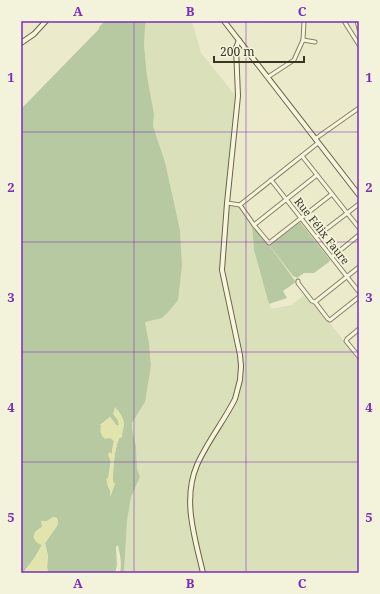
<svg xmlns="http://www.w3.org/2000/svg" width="380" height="594" font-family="'Noto Serif',serif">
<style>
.farmland{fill:#dae0ba}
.green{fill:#b7c9a1;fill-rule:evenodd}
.sand{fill:#e1e4ad}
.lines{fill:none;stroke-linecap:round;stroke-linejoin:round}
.street-casing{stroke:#878162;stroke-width:5}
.secondary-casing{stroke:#696244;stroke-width:6}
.street{stroke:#f6f6df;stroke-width:3}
.secondary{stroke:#f6f6df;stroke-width:4}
.grid{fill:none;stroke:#7b2cbf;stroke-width:1;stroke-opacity:0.55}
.labels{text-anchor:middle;stroke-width:4;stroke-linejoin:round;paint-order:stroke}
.street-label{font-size:11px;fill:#393523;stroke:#f3f3db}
.neatline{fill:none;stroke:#7b2cbf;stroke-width:1.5}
.grid-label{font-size:13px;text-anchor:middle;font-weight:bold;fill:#7b2cbf}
</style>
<rect width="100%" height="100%" fill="#ebebcc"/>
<!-- farmland -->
<g class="farmland">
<path d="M146,21H192L201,53L235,95L225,204L223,216L220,270L238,356L239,373L236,389L233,398L198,458L193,469L190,481L188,498V514L191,533L200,573H124L127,521L131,497L140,477L137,468L136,447L132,428V423L145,402L151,366L149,343L145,321L182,265L180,230L165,162L153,126L154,114L147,76L144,45L145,27Z"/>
<path d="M229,206H237L252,226L254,250L271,309L292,305L305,294L314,303L359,360V573H205L196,532L193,514V498L194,482L197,471L202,460L237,399L240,390L243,373L242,355L224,269Z"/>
</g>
<!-- green -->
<g class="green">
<path d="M105,21H146L145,27L144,45L147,76L154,114L153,126L165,162L180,230L182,265L178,300L170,310L162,318L145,322L149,343L151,366L145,402L132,423V428L136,447L137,468L140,477L131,497L127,521L124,573H120C122,563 120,555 118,545L116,547L117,565L115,573H48L47,567L48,556L45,543L57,526L58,522L57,518L53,517L47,521H42V545L35,557L23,573H21V109L99,29V27ZM113,414L124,425L122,432V437L119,438C114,452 113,467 113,482L115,484L110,495V490L108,486L107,479H108L114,441L100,428L102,427L100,425L110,417L117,426L119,425L118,420Z"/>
<path d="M300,222L330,260L329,262L314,273H304L297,278L293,276L270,246L271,244Z"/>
<path d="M252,226L269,245L296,282L283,291L287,298L269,304L254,250Z"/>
</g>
<!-- sand -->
<g class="sand">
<path d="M115,407C119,411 124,418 124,424C124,427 122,432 122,437L119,438C114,452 113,467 113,482L115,484L111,495L110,496V490L108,486L106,478L108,479C110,473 112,466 110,460C110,458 108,456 108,454L110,452L112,454V449L114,441L110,438L105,439L102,436L100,431L102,427L100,425L110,417L117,426L119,425L118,420L113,414Z"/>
<path d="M53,517L57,518L58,522L57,526L45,543L48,556L47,567L48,573H23L35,557L42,545C31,541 31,532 42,527L41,521H47Z"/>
</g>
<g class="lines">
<!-- street casing -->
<g class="street-casing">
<g id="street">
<path d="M344,21L359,45"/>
<path d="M357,21L359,29"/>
<path d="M303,40L315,42"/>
<path d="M268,77L294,60L303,40L304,21"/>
<path d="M315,139L359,108"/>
<path d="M302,156L359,228"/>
<path d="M271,180L359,292"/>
<path d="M227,203L240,205L241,204L318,143"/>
<path d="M240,205L254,225L269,243L332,194"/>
<path d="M254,225L317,175"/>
<path d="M316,237L359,204"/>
<path d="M332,257L359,235"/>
<path d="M298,281V283L312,301L315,302L328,319L330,320L359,297"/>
<path d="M315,302L359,267"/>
<path d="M359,329L347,339L346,341L359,357"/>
</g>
</g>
<!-- secondary casing -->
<g class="secondary-casing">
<g id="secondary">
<path d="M224,21L359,195"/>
<path d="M21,43L34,34L46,21"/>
<path d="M203,573C195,538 182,500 197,465C207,442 224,421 235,399L240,380L241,366L240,355L222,270L227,203L238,96L236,48L239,40"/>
</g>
</g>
<!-- street -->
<use href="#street" class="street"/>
<!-- secondary -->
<use href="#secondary" class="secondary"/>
</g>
<!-- grid -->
<path class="grid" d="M134,21V573M246,21V573M21,132H359M21,242H359M21,352H359M21,462H359"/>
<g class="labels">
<!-- street labels -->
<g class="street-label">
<text transform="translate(322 231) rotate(52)" y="4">Rue Félix Faure</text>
</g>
</g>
<!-- border -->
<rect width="380" height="594" fill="none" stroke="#f3f3db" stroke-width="44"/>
<!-- scale -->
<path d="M214 56v6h90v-6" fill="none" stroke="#393523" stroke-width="2"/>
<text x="220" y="56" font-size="12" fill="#393523" stroke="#f3f3db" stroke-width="3" paint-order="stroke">200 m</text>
<rect x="22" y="22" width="336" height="550" class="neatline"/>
<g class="grid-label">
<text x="78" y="16">A</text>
<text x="190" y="16">B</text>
<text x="302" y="16">C</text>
<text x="11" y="82">1</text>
<text x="369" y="82">1</text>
<text x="11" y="192">2</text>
<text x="369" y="192">2</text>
<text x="11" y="302">3</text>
<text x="369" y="302">3</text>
<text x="11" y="412">4</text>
<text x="369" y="412">4</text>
<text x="11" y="522">5</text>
<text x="369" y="522">5</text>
<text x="78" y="588">A</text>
<text x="190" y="588">B</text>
<text x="302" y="588">C</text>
</g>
</svg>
